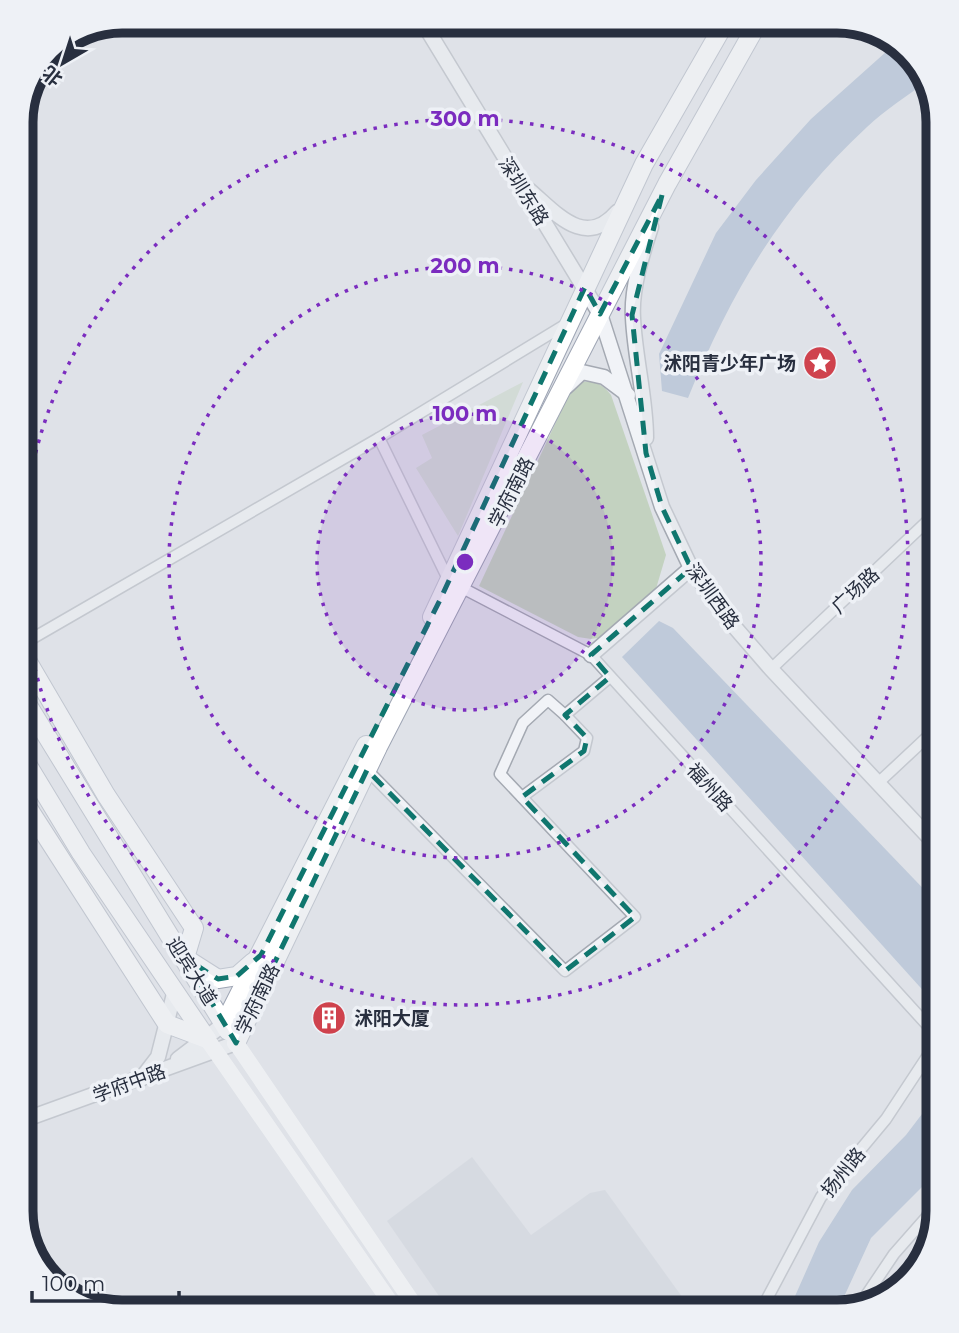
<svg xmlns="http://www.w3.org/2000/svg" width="959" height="1333" font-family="Montserrat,'Noto Sans SC',sans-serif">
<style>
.built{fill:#cdd1da}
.green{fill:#c3d2c0}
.water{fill:#99adc9}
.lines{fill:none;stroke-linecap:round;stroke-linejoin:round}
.minor-casing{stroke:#a4a9b2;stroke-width:13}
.tertiary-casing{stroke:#a4a9b2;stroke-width:17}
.primary-casing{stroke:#9ea5b4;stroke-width:20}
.minor{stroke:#f1f3f7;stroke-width:10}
.tertiary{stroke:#f1f3f7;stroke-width:14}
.secondary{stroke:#fff;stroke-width:16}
.primary{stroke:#fff;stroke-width:18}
.marked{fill:none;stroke:#0f766e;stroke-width:5;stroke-dasharray:14 9;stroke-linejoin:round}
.ring{fill:none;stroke:#7b2cbf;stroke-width:3.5;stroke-dasharray:3.5 7}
.labels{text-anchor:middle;stroke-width:7;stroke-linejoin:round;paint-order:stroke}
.street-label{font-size:19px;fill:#282f3f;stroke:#eef1f6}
.poi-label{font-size:19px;font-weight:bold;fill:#282f3f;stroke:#eef1f6;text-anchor:end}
.rim{fill:none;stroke:#282f3f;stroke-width:9}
.centre{fill:#7b2cbf;stroke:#eef1f6;stroke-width:3.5}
.ring-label{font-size:21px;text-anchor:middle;font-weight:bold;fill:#7b2cbf;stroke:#eef1f6;stroke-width:7;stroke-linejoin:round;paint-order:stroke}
</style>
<rect width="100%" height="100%" fill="#dfe2e8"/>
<!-- built -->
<path class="built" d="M472,1157L531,1235L590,1193L605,1190L693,1312H450L387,1221Z"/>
<!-- green -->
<g class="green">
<path d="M523,382L458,536L416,468L432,458L422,435Z"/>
<path d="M582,382C596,381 602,384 611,395L666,555L655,592L610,636L591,639L578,637L479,586L571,390Z"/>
</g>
<!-- water -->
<g class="water">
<path d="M896,43L924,71L927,81C907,96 885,110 867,127C781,207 732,290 688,398L662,391L659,354L716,233L756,180L811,119Z"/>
<path d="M659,621L673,628L938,904V1007L622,657Z"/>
<path d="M938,1093V1171L871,1238L837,1312H788L819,1242L852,1190L906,1135Z"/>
</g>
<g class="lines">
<!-- minor casing -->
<g class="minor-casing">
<g id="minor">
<path d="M379,438L449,581L591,655L938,1037"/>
<path d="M21,645L379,438L568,323"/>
<path d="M771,669L938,511"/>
<path d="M367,770L565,971L635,917L500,774L523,723L548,700L565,715L610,677"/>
<path d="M878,783L938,727"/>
<path d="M522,797L584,751L587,738L565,715"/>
<path d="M859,1306L894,1254L938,1204"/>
<path d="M760,1312L821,1197L886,1119L938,1040"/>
</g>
</g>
<!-- tertiary casing -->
<g class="tertiary-casing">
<g id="tertiary">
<path d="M422,21L600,314L662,507L691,568L732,624L771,669L938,847"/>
<path d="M529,190C557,214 585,249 617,212"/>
<path d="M566,387L582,372L604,377L628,395"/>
<path d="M646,438C646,398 635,359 633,318C631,289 642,255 651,227"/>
<path d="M591,655L691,568"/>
<path d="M178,1059L224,1024"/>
<path d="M141,1079L158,1057L175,990"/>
<path d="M21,1121L236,1043"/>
</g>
</g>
<!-- primary casing -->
<g class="primary-casing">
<g id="primary">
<path d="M432,617L644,164L726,21"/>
<path d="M21,650L106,795L194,928L185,958L218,979L237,976L253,962"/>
<path d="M21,694L228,1031"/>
<path d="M21,754L81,853L207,1039"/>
<path d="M21,797L167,1024L207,1039"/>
<path d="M224,1024L366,745"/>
<path d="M236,1043L378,747L667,184L759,21"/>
</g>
</g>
<!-- minor -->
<use href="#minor" class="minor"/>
<!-- tertiary -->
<use href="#tertiary" class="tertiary"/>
<!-- secondary -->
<g class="secondary">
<path d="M207,1039L397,1312"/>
<path d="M236,1043L419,1312"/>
</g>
<!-- primary -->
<use href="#primary" class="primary"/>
</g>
<!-- marked area -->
<path d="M0 0H959V1333H0ZM662,195L632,315L646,453L662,507L691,568L591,655L610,677L565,715L587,738L584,751L522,797L635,917L565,971L367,770L236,1043L185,958L218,979L237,976L261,955L440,600L585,287L600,314Z" fill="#dfe2e8" fill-opacity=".55" fill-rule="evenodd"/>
<path class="marked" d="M662,195L632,315L646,453L662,507L691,568L591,655L610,677L565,715L587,738L584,751L522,797L635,917L565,971L367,770L236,1043L185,958L218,979L237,976L261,955L440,600L585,287L600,314Z"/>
<!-- distance rings -->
<circle cx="465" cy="562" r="148" fill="#7b2cbf" fill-opacity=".12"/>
<g class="ring">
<circle cx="465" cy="562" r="148"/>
<circle cx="465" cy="562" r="296"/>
<circle cx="465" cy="562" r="443"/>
</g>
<!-- icons -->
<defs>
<g id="sight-disc" transform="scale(1.75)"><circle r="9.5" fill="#cf424d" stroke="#eef1f6"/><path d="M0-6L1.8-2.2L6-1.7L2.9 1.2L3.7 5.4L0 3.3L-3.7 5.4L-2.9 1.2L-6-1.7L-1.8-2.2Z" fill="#fff"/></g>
<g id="building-disc" transform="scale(1.75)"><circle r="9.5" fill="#cf424d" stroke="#eef1f6"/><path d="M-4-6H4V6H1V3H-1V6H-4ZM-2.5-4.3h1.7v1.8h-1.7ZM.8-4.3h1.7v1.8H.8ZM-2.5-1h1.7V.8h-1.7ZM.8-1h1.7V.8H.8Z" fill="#fff"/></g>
</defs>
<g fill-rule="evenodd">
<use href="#sight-disc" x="820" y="363"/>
<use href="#building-disc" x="329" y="1018"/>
</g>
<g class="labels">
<!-- street labels -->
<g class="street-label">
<text transform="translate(524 191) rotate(58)" y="7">深圳东路</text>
<text transform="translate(511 492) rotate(-63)" y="7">学府南路</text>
<text transform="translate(855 590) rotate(-43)" y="7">广场路</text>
<text transform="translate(713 596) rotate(54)" y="7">深圳西路</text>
<text transform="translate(710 787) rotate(48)" y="7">福州路</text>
<text transform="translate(192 971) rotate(58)" y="7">迎宾大道</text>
<text transform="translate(257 999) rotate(-64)" y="7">学府南路</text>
<text transform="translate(129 1083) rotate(-20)" y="7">学府中路</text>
<text transform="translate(843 1172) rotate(-51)" y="7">扬州路</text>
</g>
<!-- poi labels -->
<g class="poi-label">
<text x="796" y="370">沭阳青少年广场</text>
<text x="354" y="1025" text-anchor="start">沭阳大厦</text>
</g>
</g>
<!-- crop -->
<path d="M0 0H959V1333H0ZM122 33H837A89 89 0 0 1 926 122V1211A89 89 0 0 1 837 1300H122A89 89 0 0 1 33 1211V122A89 89 0 0 1 122 33Z" fill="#eef1f6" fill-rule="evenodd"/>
<path class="rim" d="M122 33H837A89 89 0 0 1 926 122V1211A89 89 0 0 1 837 1300H122A89 89 0 0 1 33 1211V122A89 89 0 0 1 122 33Z"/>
<circle cx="465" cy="562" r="10" class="centre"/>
<g class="ring-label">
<text x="465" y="126">300 m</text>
<text x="465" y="273">200 m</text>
<text x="465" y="421">100 m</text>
</g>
<!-- north arrow -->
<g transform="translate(63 63) rotate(219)" stroke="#eef1f6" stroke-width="5" paint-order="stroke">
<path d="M0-5L12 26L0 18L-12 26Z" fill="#282f3f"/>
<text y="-10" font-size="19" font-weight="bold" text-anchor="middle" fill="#282f3f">北</text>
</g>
<!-- scale -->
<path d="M32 1291v10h147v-10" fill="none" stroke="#282f3f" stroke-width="3.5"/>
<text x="42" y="1291" font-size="21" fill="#282f3f" stroke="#eef1f6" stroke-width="5" paint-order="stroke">100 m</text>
</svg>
